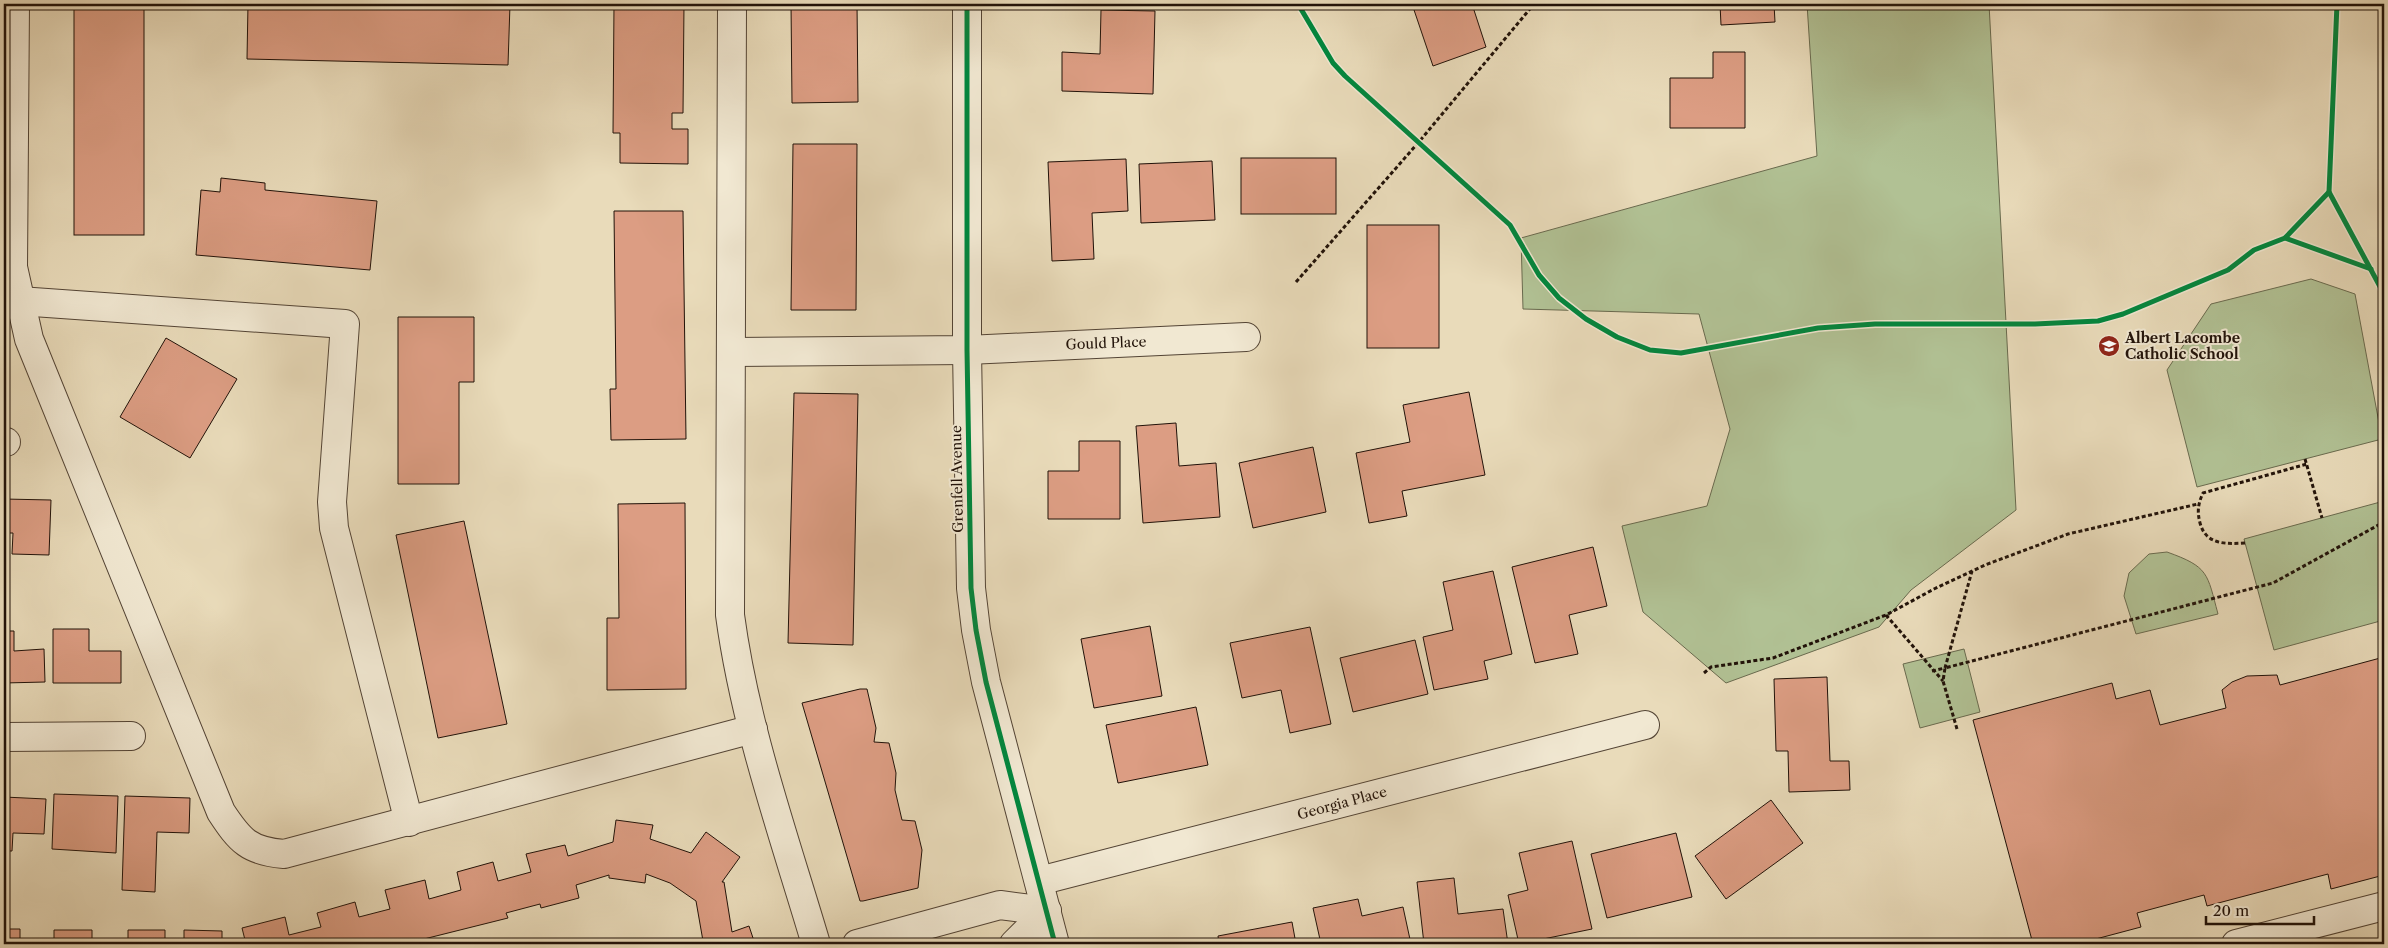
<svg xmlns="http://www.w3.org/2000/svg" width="2388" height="948" font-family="'Libre Caslon Text',serif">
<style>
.green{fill:#b1c194;stroke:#696a4e}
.building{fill:#dc9d83;stroke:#211209}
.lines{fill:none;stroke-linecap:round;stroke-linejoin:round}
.minor-casing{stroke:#534435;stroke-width:30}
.path{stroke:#211209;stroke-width:3;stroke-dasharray:4 2.5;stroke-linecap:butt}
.minor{stroke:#f1e8d2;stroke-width:28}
.cycleway-casing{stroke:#f1e8d2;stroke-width:8}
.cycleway{stroke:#00873e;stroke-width:5}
.labels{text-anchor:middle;stroke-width:4;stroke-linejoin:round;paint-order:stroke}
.poi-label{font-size:14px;font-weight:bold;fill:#211209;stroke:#f1e8d2;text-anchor:start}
.street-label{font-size:14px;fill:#211209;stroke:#f1e8d2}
</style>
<rect width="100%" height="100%" fill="#e9dbba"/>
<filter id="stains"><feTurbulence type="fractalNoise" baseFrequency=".004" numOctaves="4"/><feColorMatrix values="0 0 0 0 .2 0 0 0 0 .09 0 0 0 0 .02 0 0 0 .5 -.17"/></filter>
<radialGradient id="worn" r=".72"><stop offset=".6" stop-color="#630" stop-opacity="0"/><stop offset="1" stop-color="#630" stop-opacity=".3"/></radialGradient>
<!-- green -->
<g class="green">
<path d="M1807,4H1989L2016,510L1911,590L1879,627L1726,683L1643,612L1622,526L1707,506L1730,429L1699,314L1523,309L1521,238L1817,156Z"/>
<path d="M2311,279L2355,294L2382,439L2197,487L2167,370L2211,304Z"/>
<path d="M2384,501V620L2274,650L2244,539Z"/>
<path d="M2167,552C2209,567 2207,573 2218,614L2136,634L2124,596L2129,573L2149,554Z"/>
<path d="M1964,649L1980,712L1920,728L1903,664Z"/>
</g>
<!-- building -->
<g class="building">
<rect x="74" y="4" width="70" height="231"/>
<path d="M248,4H510L508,65L247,59Z"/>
<path d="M614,4H684L683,113H672V129H688V164L620,163V133H613Z"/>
<path d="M791,4H857L858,102L792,103Z"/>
<path d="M1412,4H1472L1486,47L1433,66Z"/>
<path d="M1720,4H1774L1775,22L1721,25Z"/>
<path d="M1101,10L1155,11L1153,94L1062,91V52L1100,54Z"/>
<path d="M1713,52H1745V128H1670V78H1713Z"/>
<path d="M793,144H857L856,310H791Z"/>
<rect x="1241" y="158" width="95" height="56"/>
<path d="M1126,159L1128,211L1092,213L1094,259L1052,261L1048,162Z"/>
<path d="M1212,161L1215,220L1141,223L1139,164Z"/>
<path d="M221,178L265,183V190L377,201L370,270L196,255L201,190L220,192Z"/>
<path d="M614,211H683L686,439L611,440L610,389H616Z"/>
<rect x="1367" y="225" width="72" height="123"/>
<path d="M398,317H474V382H459V484H398Z"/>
<path d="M166,338L237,379L190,458L120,417Z"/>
<path d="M1469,392L1485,475L1402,491L1407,516L1369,523L1356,453L1410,442L1403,405Z"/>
<path d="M794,393L858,394L853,645L788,643Z"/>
<path d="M1176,423L1179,466L1216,463L1220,517L1143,523L1136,426Z"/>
<path d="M1079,441H1120V519H1048V471H1079Z"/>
<path d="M1313,447L1326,512L1253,528L1239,463Z"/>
<path d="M4,499L51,500L49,555L12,554L13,533H4Z"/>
<path d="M685,503L686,689L607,690V618H619L618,504Z"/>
<path d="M464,521L507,724L438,738L396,535Z"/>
<path d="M1593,547L1607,606L1569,615L1578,654L1535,663L1512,567Z"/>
<path d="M1493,571L1512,654L1484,661L1488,679L1434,690L1423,637L1453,630L1443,582Z"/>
<path d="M1150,626L1162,696L1094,708L1081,639Z"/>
<path d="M1310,627L1331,724L1290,733L1281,690L1242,698L1230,643Z"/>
<path d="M53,629H89V651H121V683H53Z"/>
<path d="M4,631H14V651L44,649L45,682L4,683Z"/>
<path d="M1415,640L1428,694L1353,712L1340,658Z"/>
<path d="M2384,657V875L2331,889L2328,874L2207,906L2204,895L2137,913L2141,927L2077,944H2033L1973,720L2112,683L2116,699L2150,690L2160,725L2226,708L2222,690L2232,682L2247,676L2277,675L2280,685Z"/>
<path d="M1827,677L1830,761H1849L1850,790L1789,792L1788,751H1776L1774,679Z"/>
<path d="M860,689H867L876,728L874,742L889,743L896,773L895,790L902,820L915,821L922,850L918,888L863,901H860L802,703Z"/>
<path d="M1196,707L1208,765L1118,783L1106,725Z"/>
<path d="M54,794L118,796L116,853L52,849Z"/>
<path d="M125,796L190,798L189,833L157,832L155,892L122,890Z"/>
<path d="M4,797L46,799L44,834L13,833L12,851H4Z"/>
<path d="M1771,800L1803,843L1726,899L1695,856Z"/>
<path d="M616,820L653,825L650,839L691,853L706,832L740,857L722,882H724L732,932L749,926L755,944H690L703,941L696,901L670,883L646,874L645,883L609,878V875L576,885L579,898L541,908L540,904L506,913L508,918L404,944H399L398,941L387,944H246L242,928L285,917L289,935L321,927L317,913L355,902L359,917L390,909L385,890L425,880L429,899L461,890L457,872L493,862L498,881L531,872L526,854L565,845L568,856L613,842Z"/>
<path d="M1676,833L1692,897L1607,918L1591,854Z"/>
<path d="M1572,841L1592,929L1519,944L1508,895L1528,890L1519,853Z"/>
<path d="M1454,878L1458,914L1503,909L1508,944H1424L1417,882Z"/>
<path d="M1358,899L1362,916L1403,907L1411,944H1321L1313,908Z"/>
<path d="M1292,922L1296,944H1219L1218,936Z"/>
<path d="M4,929H20V943H54V930H92V944H128V930H165V944H4Z"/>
<path d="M184,930L222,931V944H184Z"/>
</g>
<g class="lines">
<!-- minor casing -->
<g class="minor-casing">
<g id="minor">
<path d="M15,4L13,267L29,339L221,812C240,841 249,851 284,854L753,729"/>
<path d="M732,4L730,615C745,727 784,836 816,944"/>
<path d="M967,4V350L971,588L976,630L986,682L1055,944"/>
<path d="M19,301L345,324L332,502L334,528L409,822"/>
<path d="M732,352L967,350L1246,337"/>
<path d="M4,442H6"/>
<path d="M4,737L131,736"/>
<path d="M1039,881L1645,725"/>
<path d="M857,944L1000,905L1047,911"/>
<path d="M1014,944L1047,911"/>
<path d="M2236,944L2384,906"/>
</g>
</g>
<!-- path -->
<g class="path">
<path d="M1296,282L1418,143L1534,4"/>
<path d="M2305,459L2322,518"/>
<path d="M2245,543C2225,544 2206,545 2200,523C2197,511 2198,504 2203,493L2307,464"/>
<path d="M1886,615L1943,681"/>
<path d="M1932,671L1945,668L1972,571"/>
<path d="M1704,673L1711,667L1773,658L1886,615L1934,589L1985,565L2068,534L2198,504"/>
<path d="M1957,729L1943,681L1945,668L2273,583L2384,522"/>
</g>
<!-- minor -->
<use href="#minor" class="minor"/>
<!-- cycleway casing -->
<g class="cycleway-casing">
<g id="cycleway">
<path d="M967,4V350L971,588L976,630L986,682L1055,944"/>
<path d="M1298,4L1333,63L1345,76L1510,225L1539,275L1559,298L1586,319L1617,337L1650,350L1681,353L1818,328L1875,324H2035L2098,321L2123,314L2228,270L2254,250L2285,238L2329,192"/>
<path d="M2337,4L2329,192L2384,294"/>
<path d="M2285,238L2371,269"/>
</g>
</g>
<!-- cycleway -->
<use href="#cycleway" class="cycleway"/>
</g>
<!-- icons -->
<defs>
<g id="school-disc" transform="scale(1.125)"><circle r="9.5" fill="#8f2418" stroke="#f1e8d2"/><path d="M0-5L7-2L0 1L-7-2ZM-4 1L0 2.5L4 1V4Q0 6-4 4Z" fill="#fff"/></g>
</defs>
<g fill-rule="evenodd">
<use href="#school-disc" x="2109" y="346"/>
</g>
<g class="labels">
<!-- poi labels -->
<g class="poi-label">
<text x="2125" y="343">Albert Lacombe<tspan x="2125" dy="16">Catholic School</tspan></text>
</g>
<!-- street labels -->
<g class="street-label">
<text transform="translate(1106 343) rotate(-2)" y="5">Gould Place</text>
<text transform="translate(957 479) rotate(-91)" y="5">Grenfell Avenue</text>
<text transform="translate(1342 803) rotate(-15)" y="5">Georgia Place</text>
</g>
</g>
<!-- margin -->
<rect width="2388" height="948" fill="none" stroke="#e9dbba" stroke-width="20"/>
<rect x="5" y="5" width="2378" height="938" fill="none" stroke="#211209" stroke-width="2.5"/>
<rect x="10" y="10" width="2368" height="928" fill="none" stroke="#211209"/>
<!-- scale -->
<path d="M2206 916v8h108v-8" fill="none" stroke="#211209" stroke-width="2.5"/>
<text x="2213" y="916" font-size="15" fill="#211209" stroke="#f1e8d2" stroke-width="4" paint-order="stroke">20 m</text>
<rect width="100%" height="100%" filter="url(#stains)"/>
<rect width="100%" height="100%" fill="url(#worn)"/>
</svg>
